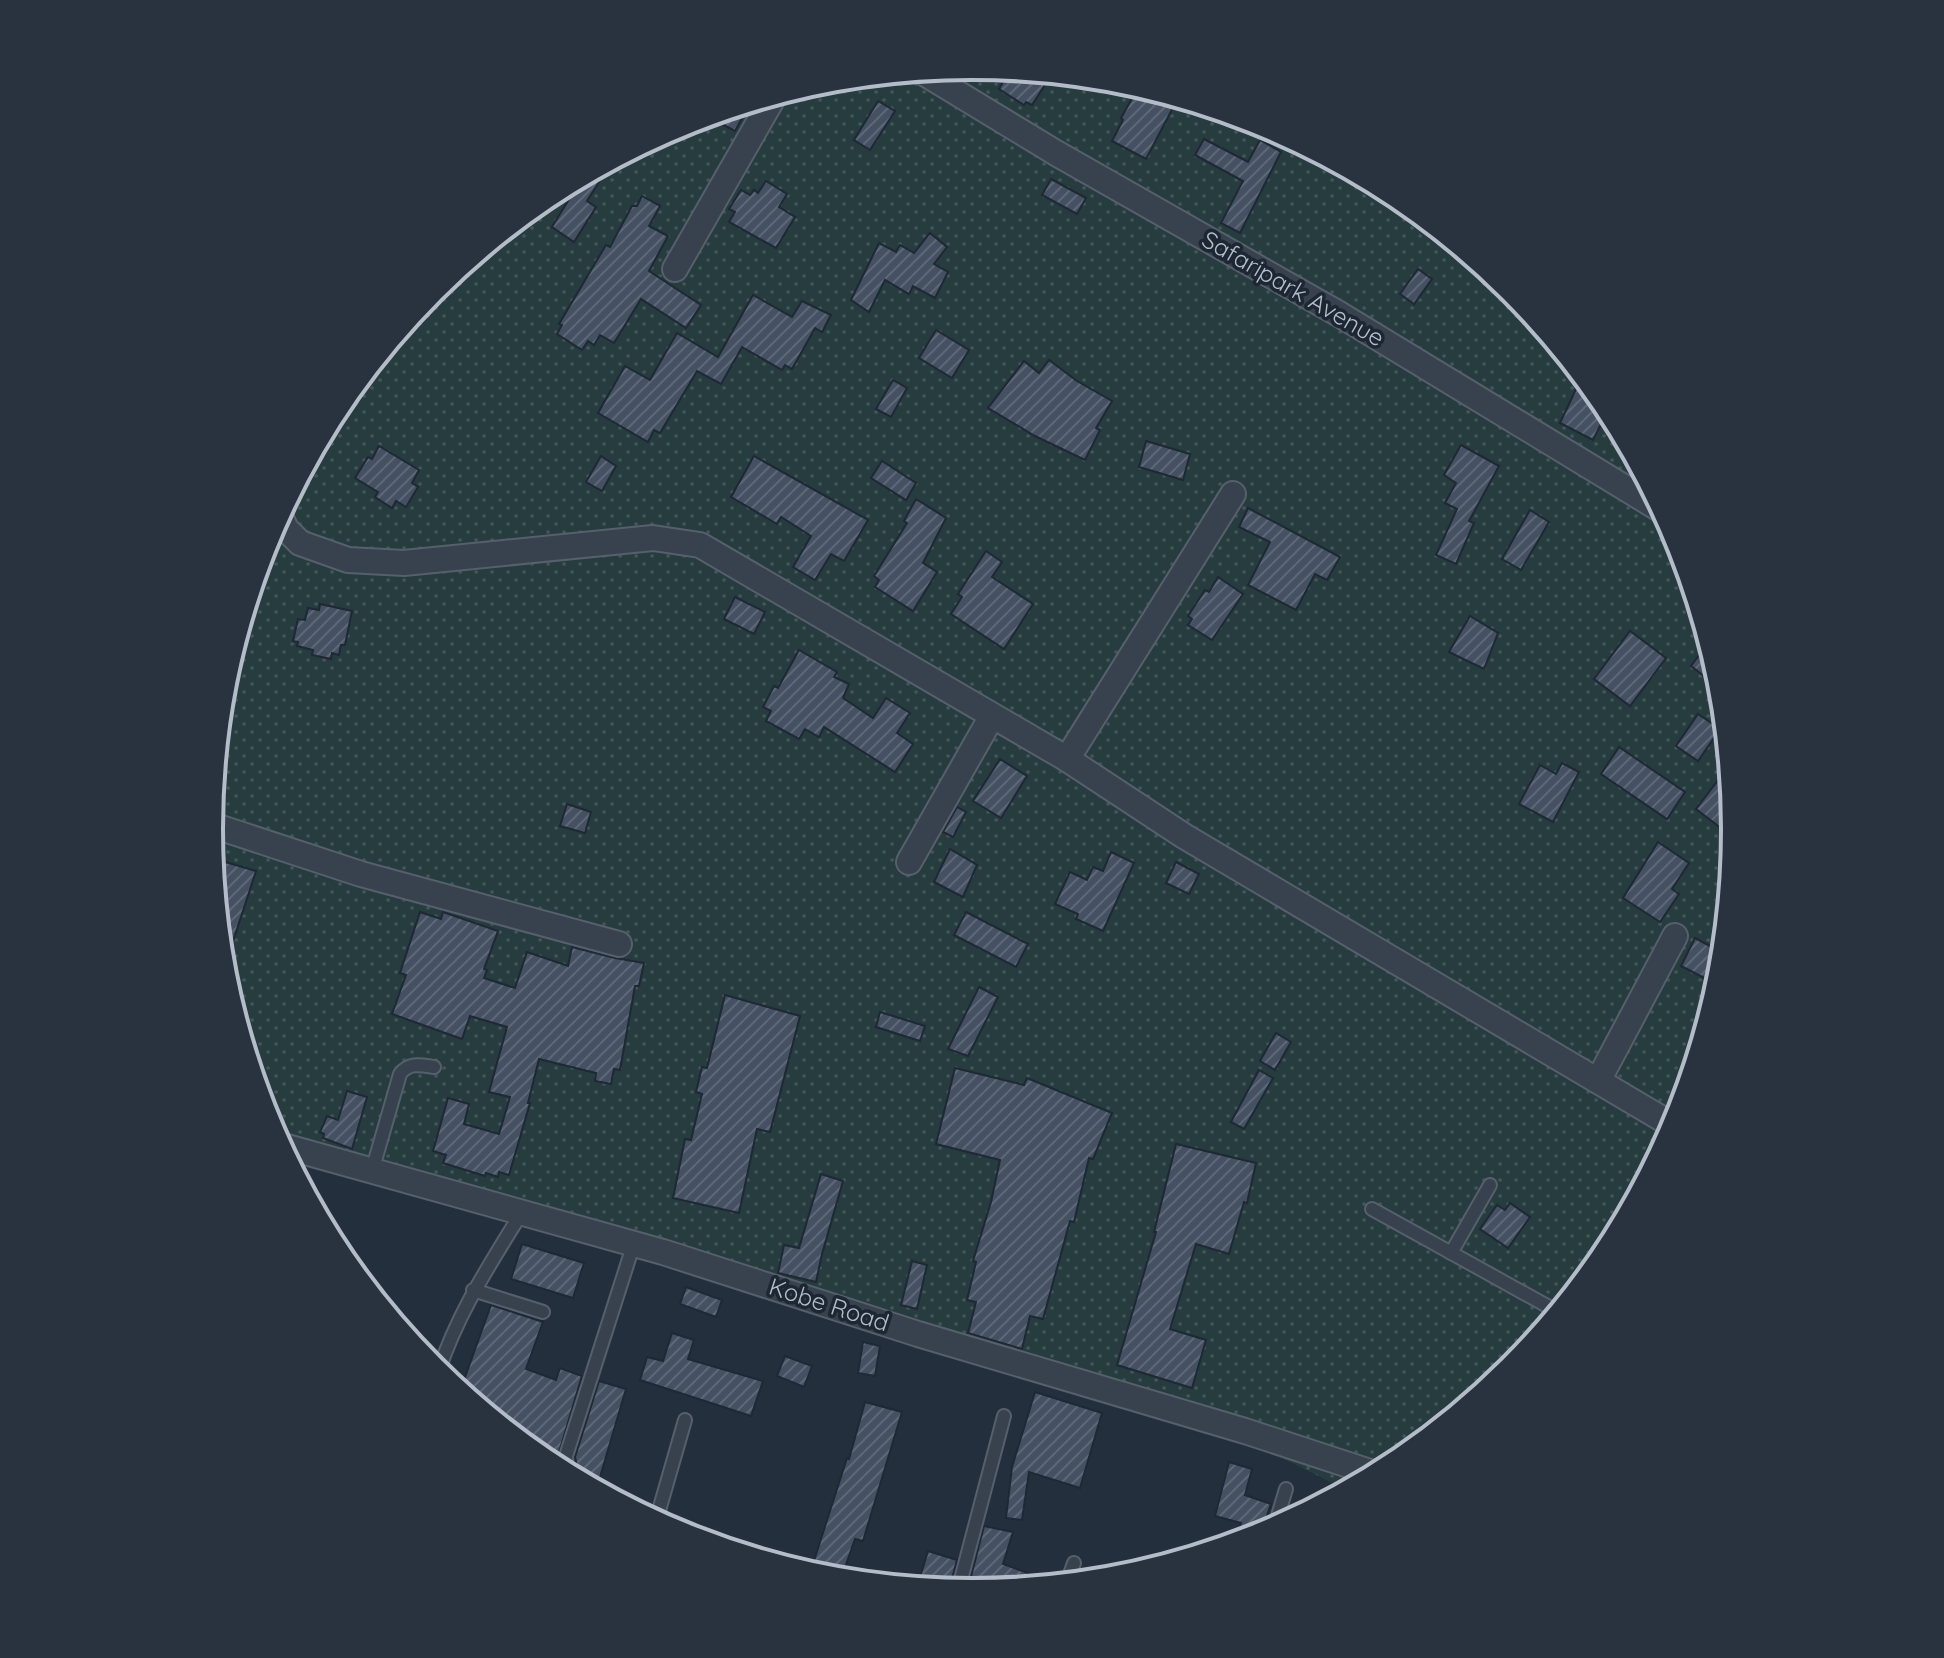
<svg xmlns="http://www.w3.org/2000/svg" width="1944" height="1658" font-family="Quicksand,sans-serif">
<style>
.garden{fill:url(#garden-dots)}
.building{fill:url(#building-hatch);stroke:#1f2835;stroke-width:2}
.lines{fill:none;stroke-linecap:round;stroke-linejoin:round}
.service-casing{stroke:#565f6c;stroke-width:16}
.minor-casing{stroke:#565f6c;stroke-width:28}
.service{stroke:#38414e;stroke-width:12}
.minor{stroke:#38414e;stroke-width:24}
.labels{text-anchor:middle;stroke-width:7;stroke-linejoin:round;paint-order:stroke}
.street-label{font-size:24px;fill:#b4bcc9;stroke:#1d2633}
.rim{fill:none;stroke:#b4bcc9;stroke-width:4}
</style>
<defs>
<pattern id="garden-dots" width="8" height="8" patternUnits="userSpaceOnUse" patternTransform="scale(2)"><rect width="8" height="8" fill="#263c3f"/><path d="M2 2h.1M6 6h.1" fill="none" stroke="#435659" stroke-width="1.8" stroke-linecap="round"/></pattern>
<pattern id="building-hatch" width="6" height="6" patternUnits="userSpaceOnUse" patternTransform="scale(2)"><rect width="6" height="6" fill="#455162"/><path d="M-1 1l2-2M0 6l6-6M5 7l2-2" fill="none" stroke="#5d6877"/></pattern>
</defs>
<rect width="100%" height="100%" fill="#242f3e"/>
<!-- garden -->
<path class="garden" d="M972,66L1121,81L1264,124L1396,195L1512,290L1607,405L1677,537L1720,681L1735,829L1720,978L1677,1121L1606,1253L1511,1369L1396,1464L1346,1490L1209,1421L287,1158L267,1121L224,977L209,829L224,680L267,537L338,405L433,289L548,194L680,124L824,81Z"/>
<!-- building -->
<g class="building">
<path d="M984,67L1043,73L1052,74L1032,105L1026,102L1024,105L999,89L1004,80Z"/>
<path d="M1139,86L1178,98L1146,159L1112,141L1123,120L1121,118Z"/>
<path d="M878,101L895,111L870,150L854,140Z"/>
<path d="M750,103L735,131L720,123L727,110Z"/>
<path d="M1204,139L1248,162L1260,140L1281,152L1240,233L1221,223L1243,181L1195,155Z"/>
<path d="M613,160L587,201L596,207L574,242L552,227L574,191L565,186Z"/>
<path d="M1051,179L1086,198L1077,214L1042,195Z"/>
<path d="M766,181L787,194L779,207L795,217L776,248L729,222L735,212L729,209L741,190L750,195L754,190L758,193Z"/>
<path d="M642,196L660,206L649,226L668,236L649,271L701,305L686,328L641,299L614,343L600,335L594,345L588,341L582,350L557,334L562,325L559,324L606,245L610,247L632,206H637Z"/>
<path d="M930,233L947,247L934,264L948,272L935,298L913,286L909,294L885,280L869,312L851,300L879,243L896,252L900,245L914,253Z"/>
<path d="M1418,269L1432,279L1414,304L1400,294Z"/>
<path d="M753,295L792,317L802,301L831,315L822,332L815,328L792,369L785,365L782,370L742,347L721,384L697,371L660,433L654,430L648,442L598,413L625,366L650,380L677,333L718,357Z"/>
<path d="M936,330L969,350L952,378L919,358Z"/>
<path d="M1049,360L1077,381L1112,401L1096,428L1100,430L1085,460L1035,436L988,408L1024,361L1039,373Z"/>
<path d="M893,380L907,388L891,417L876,409Z"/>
<path d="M1578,385L1602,400L1619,428L1603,420L1593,440L1560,423Z"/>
<path d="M1146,441L1190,454L1183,480L1139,467Z"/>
<path d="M1461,445L1499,466L1469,521L1474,523L1456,564L1436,555L1457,509L1445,503L1456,483L1444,475Z"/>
<path d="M379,446L419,470L412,483L418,487L406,507L396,501L392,508L375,497L378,492L355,478L368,457L372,459Z"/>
<path d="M601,456L616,466L602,491L586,482Z"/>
<path d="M754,456L868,520L844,561L831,554L815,580L793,567L811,536L781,517L777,524L731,497Z"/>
<path d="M882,461L916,483L906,500L871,478Z"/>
<path d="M916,499L946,518L923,563L937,572L913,611L875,587L879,580L874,576L907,523L904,521Z"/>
<path d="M1248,508L1340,557L1327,580L1315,574L1296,610L1248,585L1270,542L1239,527Z"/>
<path d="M1530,510L1549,522L1521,570L1502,559Z"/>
<path d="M986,551L1002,562L992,577L1033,604L1004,649L951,614L962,597L958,594Z"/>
<path d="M1218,577L1243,594L1212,640L1188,625L1192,619L1188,616L1205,590L1209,592Z"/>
<path d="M735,597L765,612L754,634L724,619Z"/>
<path d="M320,604L352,611L345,645H341L339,655L332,653L331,659L312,655L313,650L297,646L298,642L293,641L298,619L305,620L308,608L319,610Z"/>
<path d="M1470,616L1498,633L1484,669L1449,652Z"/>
<path d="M1630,631L1666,658L1630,706L1594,679Z"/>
<path d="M1709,642L1720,681L1721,689L1691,666Z"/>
<path d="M799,650L837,672L834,677L849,684L843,698L873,718L886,698L910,713L897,733L913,744L895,772L824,727L819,737L805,729L799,739L766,721L771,711L763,707L774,686L778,688Z"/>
<path d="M1698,714L1720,729L1698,761L1676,746Z"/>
<path d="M1619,747L1685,792L1667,819L1601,774Z"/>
<path d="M1000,759L1027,776L1001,818L973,801Z"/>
<path d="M1562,763L1579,772L1553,822L1519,804L1540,765L1556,774Z"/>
<path d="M1729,766L1735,829L1734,838L1696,809Z"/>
<path d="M567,804L591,812L585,833L560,826Z"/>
<path d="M957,807L966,812L953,837L943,832Z"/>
<path d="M1658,842L1689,863L1672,889L1679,894L1660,922L1623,898Z"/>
<path d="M950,849L977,865L963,897L934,882Z"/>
<path d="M1111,852L1134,863L1103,931L1076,919L1078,914L1055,904L1070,872L1087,880L1093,867L1103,871Z"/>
<path d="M212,858L256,871L223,972L216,905Z"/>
<path d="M1176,862L1199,874L1189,894L1166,883Z"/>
<path d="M420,912L441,919L443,912L498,931L484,969L487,970L484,978L515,988L527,952L568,966L572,947L615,958L644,963L639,986H635L620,1070L614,1069L611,1084L595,1081L596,1073L539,1059L528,1103H530L509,1175L499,1172L498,1177L486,1173L485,1176L443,1163L446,1155L433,1151L448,1098L469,1104L464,1124L499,1134L510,1097L489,1092L507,1027L470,1016L462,1039L392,1014L406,975L400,973Z"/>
<path d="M966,912L1028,944L1016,967L954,935Z"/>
<path d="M1695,938L1723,953L1718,985L1681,966Z"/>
<path d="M979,987L998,997L968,1056L948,1049Z"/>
<path d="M725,995L800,1016L770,1132L757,1129L739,1213L673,1198L685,1139L691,1140L702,1094L696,1092L702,1067L707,1068Z"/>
<path d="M880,1012L925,1026L920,1041L876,1027Z"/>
<path d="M1276,1033L1291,1042L1275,1070L1260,1061Z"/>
<path d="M955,1068L1024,1085L1027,1078L1112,1113L1093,1159L1089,1158L1074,1222L1070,1221L1043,1319L1030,1316L1022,1349L968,1333L976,1302L967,1300L976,1262L973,1261L991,1202L1000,1160L936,1144Z"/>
<path d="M1259,1070L1273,1078L1244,1129L1231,1122Z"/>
<path d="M347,1091L367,1097L352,1149L323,1138L324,1134L320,1132L327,1116L338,1120Z"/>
<path d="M1176,1144L1256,1163L1247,1203L1244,1202L1229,1254L1196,1244L1170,1329L1206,1340L1192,1388L1117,1365L1156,1232H1154Z"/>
<path d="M821,1174L843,1181L822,1254L816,1282L778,1273L784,1245L799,1248Z"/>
<path d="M1510,1203L1530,1217L1508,1248L1480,1229L1497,1205L1505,1210Z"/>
<path d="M522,1244L584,1263L573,1298L511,1279Z"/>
<path d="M912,1261L927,1265L917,1309L901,1305Z"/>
<path d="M686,1287L722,1300L716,1317L680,1304Z"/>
<path d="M491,1305L543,1322L526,1369L556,1380L560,1368L582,1376L557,1459L531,1450L460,1391Z"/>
<path d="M672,1333L694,1340L688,1359L763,1381L751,1416L640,1380L647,1357L663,1361Z"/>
<path d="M863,1342L880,1346L875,1376L858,1373Z"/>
<path d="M785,1356L812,1366L804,1387L777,1376Z"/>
<path d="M599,1381L626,1389L598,1484L575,1478L577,1466L575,1457Z"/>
<path d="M1035,1392L1102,1413L1080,1488L1029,1472L1022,1520L1006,1518L1012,1467Z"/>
<path d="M865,1402L902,1412L863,1541L855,1539L841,1579H836L811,1570L847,1458L849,1459Z"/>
<path d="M1229,1462L1252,1469L1245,1495L1271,1504L1260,1535L1234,1543L1241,1523L1215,1516Z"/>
<path d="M984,1526L1013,1532L1003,1564L1058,1584L967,1592Z"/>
<path d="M928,1551L957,1560L949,1590L917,1587Z"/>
</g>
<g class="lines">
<!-- service casing -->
<g class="service-casing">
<g id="service">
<path d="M372,1171L400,1074C409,1062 421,1065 434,1067"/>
<path d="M1372,1209L1558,1312"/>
<path d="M1451,1253L1490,1185"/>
<path d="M473,1290L543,1312"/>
<path d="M438,1373C457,1314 490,1264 522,1212"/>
<path d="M567,1473L566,1456L634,1243"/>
<path d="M656,1521L685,1420"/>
<path d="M1274,1529L1286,1489"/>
<path d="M1067,1583L1074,1563"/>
<path d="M958,1591L1004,1416"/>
</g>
</g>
<!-- minor casing -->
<g class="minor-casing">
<g id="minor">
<path d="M921,71L1056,153L1339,314L1663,511"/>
<path d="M675,269L774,96"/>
<path d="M279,514L286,529L300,543L348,560L404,563L653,538L700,545L1067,759L1184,836L1674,1126"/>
<path d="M1067,759L1233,494"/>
<path d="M209,824L361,874L619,944"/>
<path d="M909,862L992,716"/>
<path d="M1598,1081L1675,936"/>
<path d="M280,1145L663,1252L918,1334L1245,1431L1376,1474"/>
</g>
</g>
<!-- service -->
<use href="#service" class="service"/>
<!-- minor -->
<use href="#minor" class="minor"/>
</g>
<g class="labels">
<!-- street labels -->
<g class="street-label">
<text transform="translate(1293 289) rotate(30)" y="8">Safaripark Avenue</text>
<text transform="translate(829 1305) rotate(18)" y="8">Kobe Road</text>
</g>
</g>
<!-- crop -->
<path d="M0 0H1944V1658H0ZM223 829a749 749 0 1 1 1498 0a749 749 0 1 1-1498 0Z" fill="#29323f" fill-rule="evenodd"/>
<path class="rim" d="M223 829a749 749 0 1 1 1498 0a749 749 0 1 1-1498 0Z"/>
</svg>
